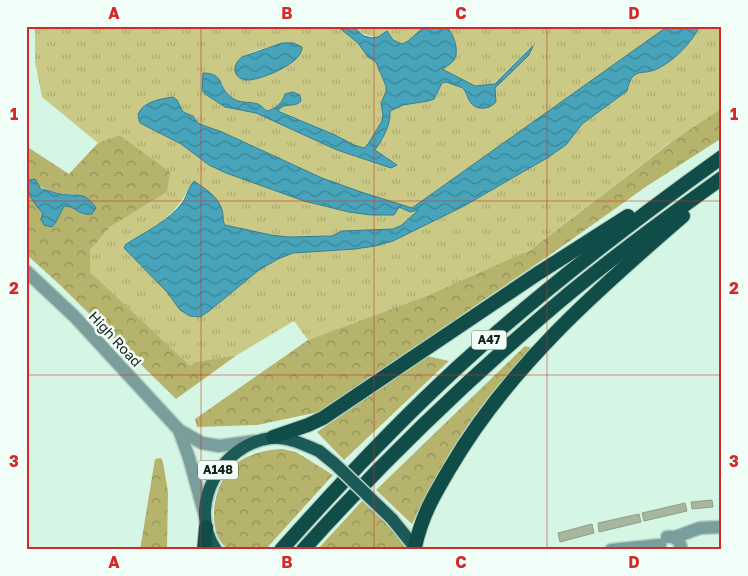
<svg xmlns="http://www.w3.org/2000/svg" width="748" height="576" font-family="'Golos Text',sans-serif">
<style>
.grass{fill:url(#grass-tufts);fill-rule:evenodd}
.forest{fill:url(#forest-crowns)}
.water{fill:url(#water-waves);stroke:#387d8a}
.building{fill:#a6b79d;stroke:#8f9f86}
.lines{fill:none;stroke-linecap:round;stroke-linejoin:round}
.minor-casing{stroke:#b3d0c1;stroke-width:15}
.tertiary-casing{stroke:#b3d0c1;stroke-width:15}
.primary-casing{stroke:#b3d0c1;stroke-width:15}
.trunk-casing{stroke:#b3d0c1;stroke-width:16}
.minor{stroke:#799e9b;stroke-width:12}
.tertiary{stroke:#799e9b;stroke-width:12}
.primary{stroke:#1b5a56;stroke-width:12}
.trunk{stroke:#104d49;stroke-width:14}
.primary-bridge-casing{stroke:#b3d0c1;stroke-width:15;stroke-linecap:butt}
.primary-bridge{stroke:#1b5a56;stroke-width:12}
.grid{fill:none;stroke:#d62828;stroke-width:1;stroke-opacity:0.55}
.labels{text-anchor:middle;stroke-width:5;stroke-linejoin:round;paint-order:stroke}
.shield{fill:#f1fef7;stroke:#58635d;stroke-width:1}
.shield-label{font-size:12px;font-weight:bold;fill:#16211b}
.street-label{font-size:14px;fill:#16211b;stroke:#f1fef7}
.neatline{fill:none;stroke:#d62828;stroke-width:2}
.grid-label{font-size:16px;text-anchor:middle;font-weight:bold;fill:#d62828}
</style>
<defs>
<pattern id="grass-tufts" width="24" height="20" patternUnits="userSpaceOnUse" patternTransform="scale(1.25)"><rect width="24" height="20" fill="#cac986"/><path d="M3 7l-1-3M5 7V3M7 7l1-3M15 17l-1-3M17 17v-4M19 17l1-3" fill="none" stroke="#adac73"/></pattern>
<pattern id="forest-crowns" width="20" height="18" patternUnits="userSpaceOnUse" patternTransform="scale(1.25)"><rect width="20" height="18" fill="#b5b36c"/><path d="M2 6a3 3 0 1 1 6 0M12 15a3 3 0 1 1 6 0" fill="none" stroke="#929158"/></pattern>
<pattern id="water-waves" width="16" height="10" patternUnits="userSpaceOnUse" patternTransform="scale(1.25)"><rect width="16" height="10" fill="#47a4ba"/><path d="M0 5q4-4 8 0t8 0" fill="none" stroke="#3a8596"/></pattern>
</defs>
<rect width="100%" height="100%" fill="#d6f6e5"/>
<!-- grass -->
<g class="grass">
<path d="M35,26H337L358,43L368,57L376,62L386,86V92L381,103L383,116L382,121L368,144L364,148L354,145L335,135L278,110L286,104L293,106L284,100L272,110L267,111L259,104L242,103L231,98L226,92L222,83L203,74L204,85L225,107L256,113L337,150L391,168L387,157L378,153L375,150L383,138L390,111C394,109 399,106 404,105C426,99 431,106 442,83L446,82L463,88L469,102H496L495,88L532,47L495,84L475,86L441,69L448,66L449,29L446,26H668L412,208L361,192L322,178L222,132L205,126L198,123L193,116L182,112L177,100L141,123L181,144L209,165L226,173L304,201L350,212L399,206L419,209L402,225L393,229L343,231L332,236L288,237L271,235L225,225L189,187C175,218 154,227 126,243L125,248L167,292L180,310L190,316L200,317L209,311L259,270L278,259L293,253L355,249L375,246L393,241L464,206L547,158L566,145L582,124L627,91C633,65 641,77 658,68C676,59 691,43 700,26H722V108L668,144L528,252L423,298L308,340L294,321L237,355L195,362L190,367L90,272V250L110,227L167,192L119,135L98,143L42,97L35,62ZM282,43L265,76C259,78 252,81 246,80C232,79 233,64 242,57C249,52 273,46 282,43Z"/>
<path d="M352,26H425L407,41L401,44C381,34 370,42 352,26Z"/>
</g>
<!-- forest -->
<g class="forest">
<path d="M722,108V138L647,186L557,250L319,412L257,425L197,427L195,419L308,340L427,296L521,254L528,252L674,140Z"/>
<path d="M119,135L170,172L167,192L110,227L90,250V272L190,366L195,362L237,355L176,399L60,285L26,254V192L33,199L39,210L56,222L64,206H69L84,215L76,194C58,195 43,190 29,180L26,182V146L69,174L98,143Z"/>
<path d="M525,346L532,348C478,403 445,455 412,524L376,490Z"/>
<path d="M427,356L449,361L344,460L317,432Z"/>
<path d="M282,449L296,452L333,475L265,550H228C225,546 220,542 218,537C208,514 217,477 238,462C251,453 267,450 282,449Z"/>
<path d="M161,458L163,462L168,492L167,550H140L155,459Z"/>
<path d="M362,501C377,515 397,530 406,550H317Z"/>
</g>
<!-- water -->
<g class="water">
<path d="M337,26H352L364,36L372,38L378,37L387,31L393,40L402,44L408,41L425,26H446C453,33 460,50 454,60C451,64 446,67 442,69L475,86L495,84L533,46L529,55L495,88L496,102C490,109 477,111 471,103C467,99 467,93 463,88L446,82L442,83L434,99L428,101L403,105L390,111C391,125 383,138 375,150L397,165L391,168L337,150L256,113L225,107L205,94L202,90L203,73C225,73 218,88 231,97C239,104 248,101 258,104C261,105 264,109 267,111C276,109 283,102 285,94L293,92L300,95L301,101C294,109 285,101 278,111L335,135L354,145L364,148L368,144L382,121L383,116L381,103L386,92V86L376,62L368,57L358,43Z"/>
<path d="M668,26H700C691,43 676,59 659,68C641,77 633,65 627,91L582,124L566,145L547,158L464,206L393,241L375,246L355,249L293,253L278,259L259,270L209,311L200,317L190,316L180,310L167,292L124,248L126,244C145,232 169,221 183,202C187,195 188,188 194,181C204,188 219,197 222,210C224,216 222,220 225,225L271,235L288,237L332,236L342,231L393,229L402,225L418,210L410,212L399,207L394,215H371L349,212L304,201L226,173L209,165L181,144L140,123L138,114C144,101 161,99 173,97L177,100L183,112L193,116L198,123L205,126L222,132L322,178L361,192L412,208Z"/>
<path d="M282,43H293L302,47C303,63 263,79 249,80C233,81 231,65 242,57Z"/>
<path d="M35,179L41,189C48,190 54,193 61,194C77,197 84,190 96,208L92,214C77,216 77,206 64,206L56,222L52,227L44,225L41,219L43,213C36,208 33,198 26,192V182L29,180Z"/>
</g>
<!-- building -->
<g class="building">
<path d="M712,500L713,507L692,509L691,502Z"/>
<path d="M685,503L687,511L644,521L642,513Z"/>
<path d="M639,514L641,522L599,532L598,523Z"/>
<path d="M592,524L594,533L560,542L558,533Z"/>
</g>
<g class="lines">
<!-- minor casing -->
<g class="minor-casing">
<g id="minor">
<path d="M667,537C676,536 681,541 681,550"/>
<path d="M675,537L700,528L722,527"/>
<path d="M611,550L660,545"/>
</g>
</g>
<!-- tertiary casing -->
<g class="tertiary-casing">
<g id="tertiary">
<path d="M26,271L74,316L179,430L202,443L219,446L255,441"/>
<path d="M179,430L189,458L205,516"/>
</g>
</g>
<!-- primary casing -->
<g class="primary-casing">
<g id="primary">
<path d="M392,519L417,550"/>
<path d="M216,550C186,506 221,444 271,438C286,436 305,445 319,451"/>
</g>
</g>
<!-- trunk casing -->
<g class="trunk-casing">
<g id="trunk">
<path d="M273,437L308,425L323,418L537,274L628,216"/>
<path d="M415,547C422,515 434,495 450,468C508,368 597,290 683,216"/>
<path d="M204,550L206,527"/>
<path d="M281,550C337,487 395,425 458,367C541,291 630,223 722,157"/>
<path d="M303,550C383,461 468,379 559,302C611,258 666,218 722,178"/>
</g>
</g>
<!-- minor -->
<use href="#minor" class="minor"/>
<!-- tertiary -->
<use href="#tertiary" class="tertiary"/>
<!-- primary -->
<use href="#primary" class="primary"/>
<!-- trunk -->
<use href="#trunk" class="trunk"/>
<!-- primary-bridge casing -->
<g class="primary-bridge-casing">
<path id="primary-bridge" d="M319,451L335,464L392,519"/>
</g>
<!-- primary-bridge -->
<use href="#primary-bridge" class="primary-bridge"/>
</g>
<!-- grid -->
<path class="grid" d="M201,26V550M374,26V550M547,26V550M26,201H722M26,375H722"/>
<g class="labels">
<!-- shield labels -->
<g class="shield">
<rect x="471.5" y="330.5" width="35" height="19" rx="4"/>
<rect x="198" y="460.5" width="40" height="19" rx="4"/>
</g>
<g class="shield-label">
<text x="489" y="344">A47</text>
<text x="218" y="474">A148</text>
</g>
<!-- street labels -->
<g class="street-label">
<text transform="translate(115 339) rotate(47)" y="5">High Road</text>
</g>
</g>
<!-- border -->
<rect width="748" height="576" fill="none" stroke="#f1fef7" stroke-width="55"/>
<rect x="28" y="28" width="692" height="520" class="neatline"/>
<g class="grid-label">
<text x="114" y="19">A</text>
<text x="287" y="19">B</text>
<text x="461" y="19">C</text>
<text x="634" y="19">D</text>
<text x="14" y="120">1</text>
<text x="734" y="120">1</text>
<text x="14" y="294">2</text>
<text x="734" y="294">2</text>
<text x="14" y="467">3</text>
<text x="734" y="467">3</text>
<text x="114" y="568">A</text>
<text x="287" y="568">B</text>
<text x="461" y="568">C</text>
<text x="634" y="568">D</text>
</g>
</svg>
